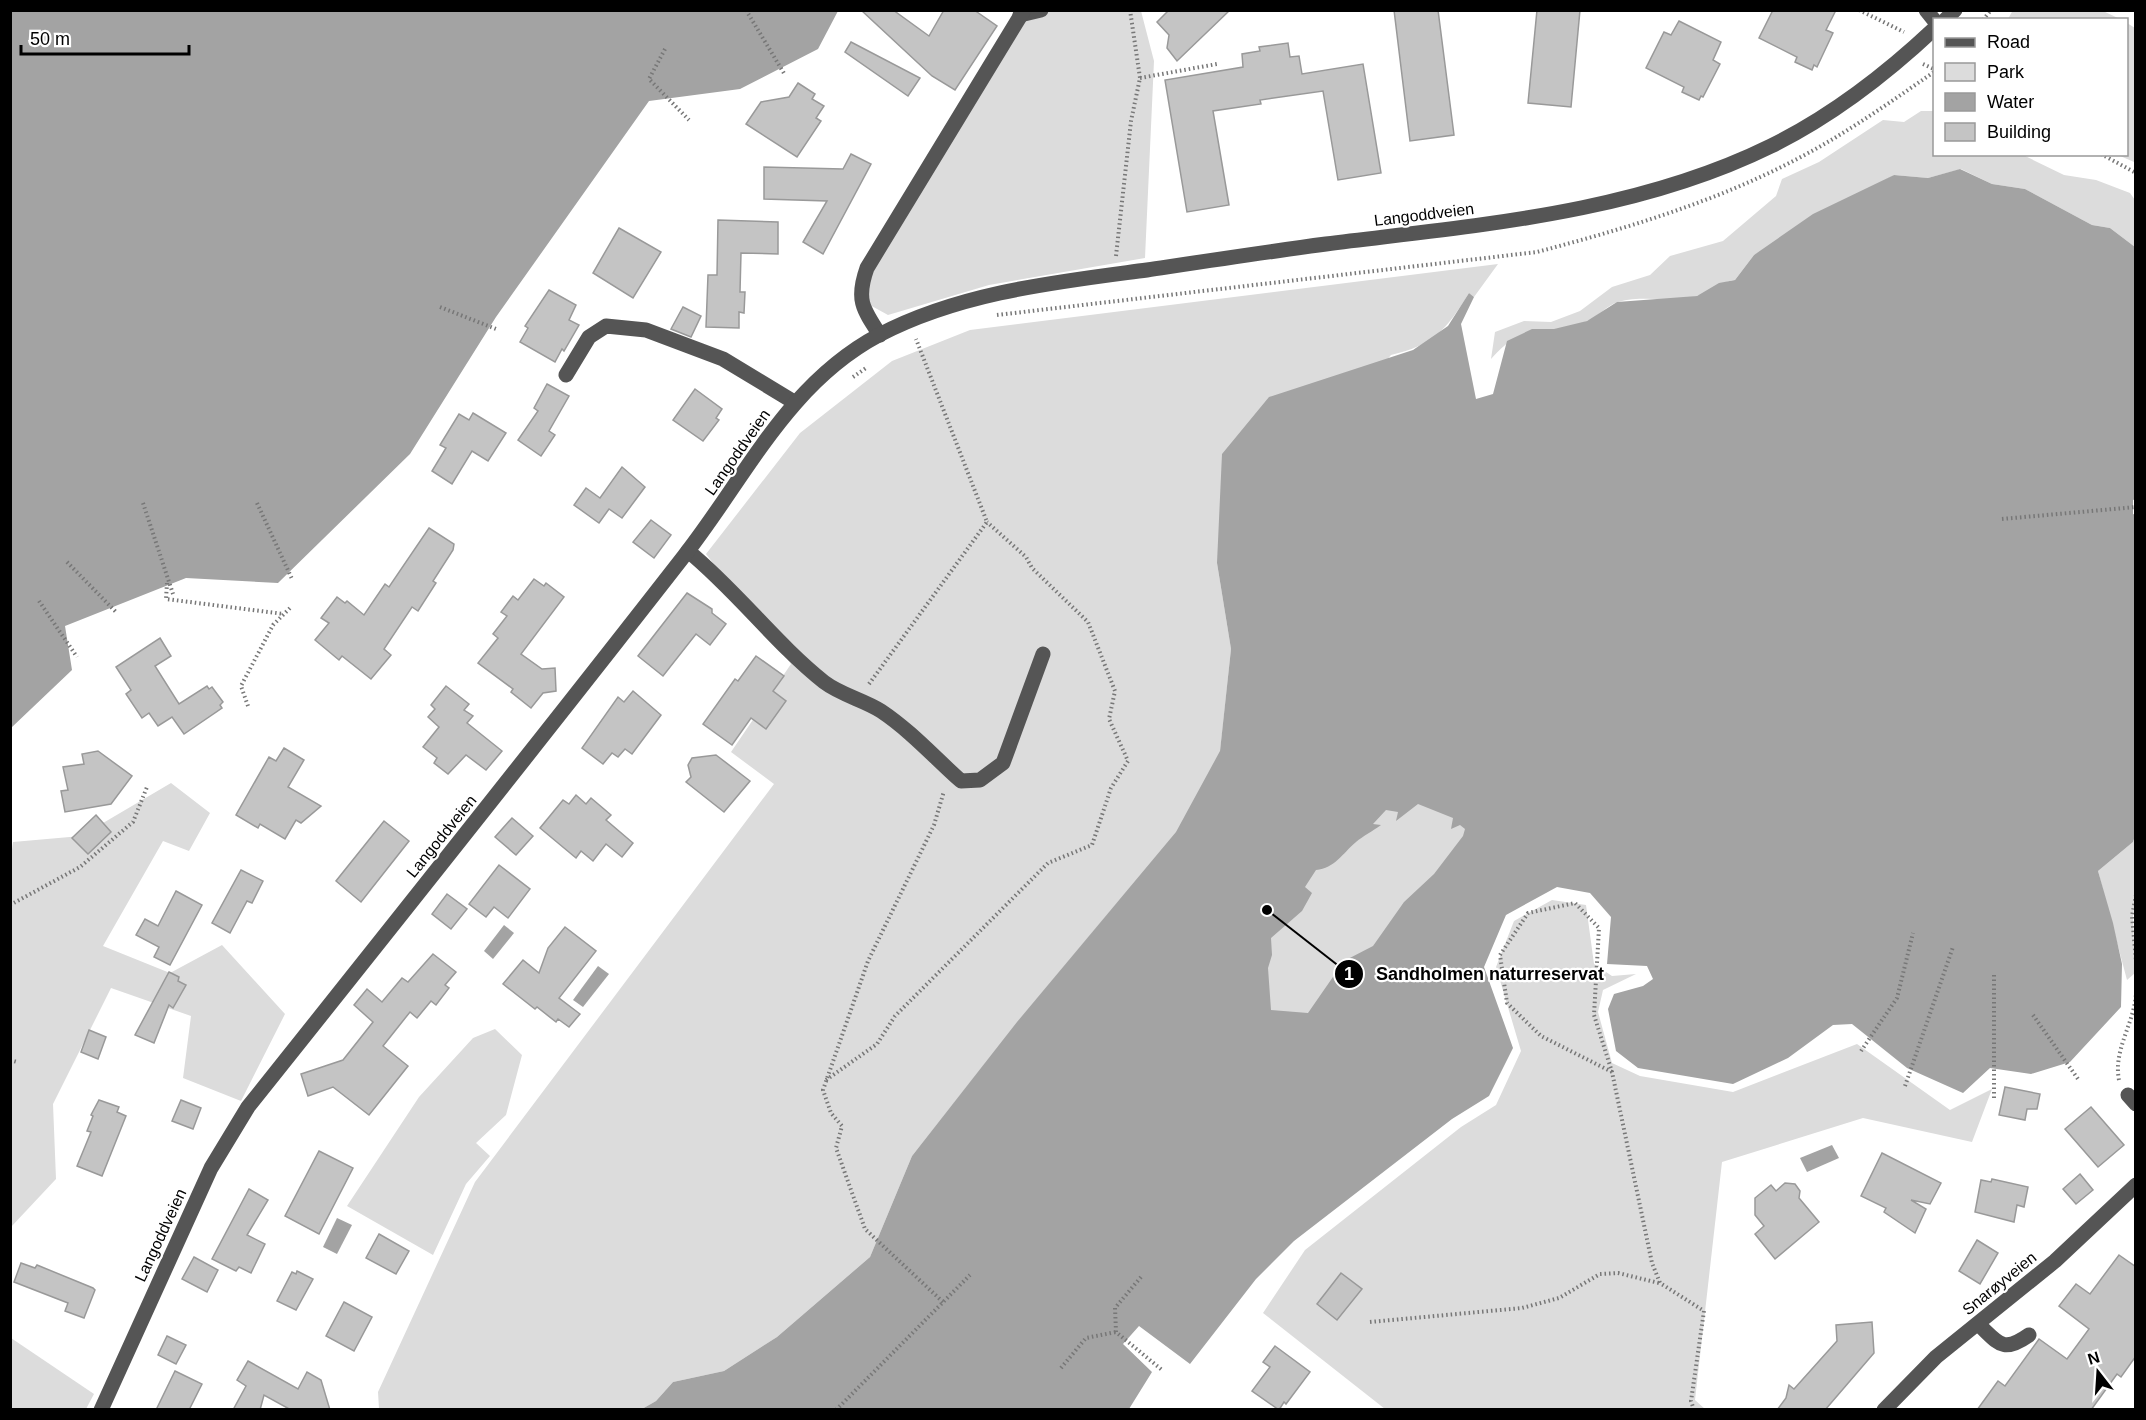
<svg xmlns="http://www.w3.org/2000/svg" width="2146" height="1420" font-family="Arial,sans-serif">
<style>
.green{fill:#dcdcdc}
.water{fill:#a3a3a3;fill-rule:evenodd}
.building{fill:#c4c4c4;stroke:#999;stroke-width:1.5}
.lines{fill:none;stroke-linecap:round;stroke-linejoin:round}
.path{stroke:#777;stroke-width:4;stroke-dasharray:1.5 3;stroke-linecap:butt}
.minor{stroke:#555;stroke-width:15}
.labels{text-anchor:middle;stroke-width:4.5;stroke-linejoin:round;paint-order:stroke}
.street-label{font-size:16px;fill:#000;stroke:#fff}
.leader{fill:none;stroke:#000;stroke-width:2}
.callout-dot{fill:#000;stroke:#fff;stroke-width:2}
.mark-label{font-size:18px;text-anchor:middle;font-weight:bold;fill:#fff}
.callout-label{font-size:18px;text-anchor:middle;font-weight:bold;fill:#000;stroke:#fff;stroke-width:4.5;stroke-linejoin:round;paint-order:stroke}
</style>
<rect width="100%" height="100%" fill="#fff"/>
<!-- green -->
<g class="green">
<path d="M1041,10L1141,11L1154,61L1145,258L989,285L888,315L868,304L867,268L1020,15Z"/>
<path d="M2013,10L2103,11L2120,19H2008Z"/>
<path d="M2127,23L2135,28L2134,162L2118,155L2126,154Z"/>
<path d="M1921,111H1934V154L2023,155L2064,175L2096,180L2130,193L2135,200V247L2110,228L2092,225L2025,189L1992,184L1961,169L1928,178L1894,175L1754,255L1735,280C1716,283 1712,291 1697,296C1672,303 1643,295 1618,302C1607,305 1598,317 1587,321C1544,339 1529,316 1491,359L1495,332L1524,321L1551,322L1580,311L1612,287L1650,275L1670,256L1723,241L1776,196L1782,179L1819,162L1883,120L1904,122Z"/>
<path d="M1498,264L1474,297L1469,293C1446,330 1434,345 1391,355L1217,563L1231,649L1220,752L1579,717L1211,1158L1117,903L1017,1023L912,1156L870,1257L777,1337L724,1371L673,1382L656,1401L642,1409H379L378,1392L475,1182L774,784L731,752L791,664L706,554L800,433L892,361L970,330Z"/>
<path d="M171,783L210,813L189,851L163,841L103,946L170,973L222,945L285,1014L241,1101L183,1078L191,1016L111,988L53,1104L56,1179L11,1227L10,864L13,842L81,836Z"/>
<path d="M2135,836L2136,895L2133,916L2135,973L2127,980L2098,871L2133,842Z"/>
<path d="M1552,900L1586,905L1594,964L1612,976L1636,974L1603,990L1598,1012L1612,1063L1640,1076L1733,1092L1857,1044L1950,1110L1992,1089L1972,1142L1863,1118L1722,1162L1695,1400L1705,1409H1385L1263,1313L1305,1250L1461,1127L1496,1105L1521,1051L1496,967L1514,921Z"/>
<path d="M495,1029L522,1055L506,1115L476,1143L490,1156L466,1184L433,1255L347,1206L419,1097L473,1038Z"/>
<path d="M11,1338L94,1394L86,1409H11Z"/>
</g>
<!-- water -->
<g class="water">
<path d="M11,10H838V11L818,49L740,89L649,101L496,317L410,454L278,583L186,578L65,626L72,670L11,728Z"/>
<path d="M1960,169L1992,184L2025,189L2092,225L2110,228L2135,247L2136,499L2133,500V514L2136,515L2135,836L2133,842L2098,871L2113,923L2122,964L2121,1007L2070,1062L2031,1074L1990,1068L1963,1093L1907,1068L1852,1024L1833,1025L1788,1058L1733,1084L1638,1068L1616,1051L1608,1009L1614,994L1643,986L1653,979L1647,966L1607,964L1611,917L1590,893L1557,887L1506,915L1484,967L1513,1048L1489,1096L1452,1119L1294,1241L1256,1279L1190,1364L1139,1326L1123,1344L1152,1372L1129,1409H642L656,1401L673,1382L724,1371L777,1337L870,1257L912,1156L1017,1022L1176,832L1220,751L1231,649L1217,563L1222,454L1269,397L1413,350L1448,326L1469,293L1474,297L1461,324L1476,399L1493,394L1507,341L1532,329H1554L1587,321L1617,302L1697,296L1719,283L1735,280L1754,255L1813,214L1894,175L1928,178ZM1418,804L1453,818L1451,829L1460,825L1465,829L1463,836L1434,874L1404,902L1373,946L1344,961L1308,1013L1271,1010L1268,968L1272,955L1271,938L1302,911L1312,893L1305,887L1316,870C1335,868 1342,854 1356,842C1363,836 1373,831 1381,825L1373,824L1386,810L1398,812L1396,821Z"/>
<path d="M504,925L514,933L493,959L484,951Z"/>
<path d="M598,966L609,974L583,1007L573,1000Z"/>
<path d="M1832,1145L1839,1158L1807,1172L1800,1158Z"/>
<path d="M337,1218L352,1225L337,1254L323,1247Z"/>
</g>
<!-- building -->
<g class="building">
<path d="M861,10H893L929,36L944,10H974L997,26L955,90L932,76Z"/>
<path d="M1169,10H1230L1177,61L1167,48L1169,35L1157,22Z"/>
<path d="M1394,10H1438L1454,135L1410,141Z"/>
<path d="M1537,10H1580L1571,107L1528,103Z"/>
<path d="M1773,10H1836L1826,30L1833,33L1817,67L1814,65L1812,70L1795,62L1797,57L1759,38Z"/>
<path d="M1679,21L1721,42L1713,60L1720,64L1703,97L1701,96L1699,100L1682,92L1684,87L1646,68L1664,32L1671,35Z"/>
<path d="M851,42L920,78L908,96L845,52Z"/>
<path d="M1288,43L1290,57L1299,56L1302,74L1363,64L1381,173L1338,180L1323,91L1260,100L1261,104L1213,111L1229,205L1187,212L1165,80L1243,67L1242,54L1260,51L1259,47Z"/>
<path d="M798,83L815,94L812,99L824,106L816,118L821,121L797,157L746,124L761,102L789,97Z"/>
<path d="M851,154L871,164L823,254L803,242L827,201L764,199V167L843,169Z"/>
<path d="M718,220L778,222V254L741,253L740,292H745L744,313L739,312V328L706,327L708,275H717Z"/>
<path d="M619,228L661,252L633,298L593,273Z"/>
<path d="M549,290L576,305L569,320L579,325L564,351L562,349L555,362L520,342L528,328L525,326Z"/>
<path d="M683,307L701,316L691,337L671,329Z"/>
<path d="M547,384L569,396L549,431L555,435L541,456L518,440L538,411L534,408Z"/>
<path d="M695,389L722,409L716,418L719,420L703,441L673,420Z"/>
<path d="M473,413L506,433L488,461L472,451L452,484L432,471L446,448L440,445L459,414L469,420Z"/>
<path d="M622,467L645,487L622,518L609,509L599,523L574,505L586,488L600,498Z"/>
<path d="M651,520L671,535L654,558L633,542Z"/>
<path d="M429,528L454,544L453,550L433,581L436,583L418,611L412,607L384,649L391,655L371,679L342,656L339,660L315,640L329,623L321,618L337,597L345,603L347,601L364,615L385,584L389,587Z"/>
<path d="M534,579L544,586L546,583L564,597L521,654L542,669L555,668L556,691L543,693L531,708L511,692L513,689L478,663L498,638L493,634L507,616L501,612L513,596L518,600Z"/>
<path d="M687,593L712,609V613L726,624L710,645L696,634L663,676L638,656Z"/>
<path d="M160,638L171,656L155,666L179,704L207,686L209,689L212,687L223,702L220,705L222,708L184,734L172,717L158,726L149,713L142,718L126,694L131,690L116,667Z"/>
<path d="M756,656L784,676L773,691L786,701L766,729L751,718L732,745L703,724L735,679L738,681Z"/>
<path d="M446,686L469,704L464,710L473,716L467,723L502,751L486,770L466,755L448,774L434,763L437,758L423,747L439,727L428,717L435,709L431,705Z"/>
<path d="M633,691L661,715L632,754L625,749L618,757L612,753L603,764L582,748L618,697L624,702Z"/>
<path d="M284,748L304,760L288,787L321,806L301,823L296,820L285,839L260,824L258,828L236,815L269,757L276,761Z"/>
<path d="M98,751L132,776L111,804L65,812L61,791L68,790L63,767L84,764L82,754Z"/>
<path d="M716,755L750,781L724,812L686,782L691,777L688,765L692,758Z"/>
<path d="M576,795L586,804L591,798L611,815L606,820L633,843L622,857L606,844L593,861L581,851L576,858L540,828L563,800L569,804Z"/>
<path d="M96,815L111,832L88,854L72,838Z"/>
<path d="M512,818L533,836L516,855L495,837Z"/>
<path d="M384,821L409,841L361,902L336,881Z"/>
<path d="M499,865L530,889L508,918L494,907L486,917L469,904Z"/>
<path d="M241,870L263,881L252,903L247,901L230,933L212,923Z"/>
<path d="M176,891L202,905L170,965L154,957L159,947L136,935L145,919L158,926Z"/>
<path d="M447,894L467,909L451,929L432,914Z"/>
<path d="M565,927L596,951L559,998L580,1014L569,1027L558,1019L556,1022L537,1007L535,1009L503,984L523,960L539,973L548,948Z"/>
<path d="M433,954L456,972L445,985L449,988L436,1005L431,1001L417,1018L410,1012L383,1046L408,1066L369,1115L333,1087L308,1096L301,1074L343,1060L373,1022L354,1005L367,989L382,1002L402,978L408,982Z"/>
<path d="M169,972L179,977L178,981L186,985L173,1008L169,1005L154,1043L135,1035Z"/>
<path d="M89,1030L106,1037L98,1059L81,1052Z"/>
<path d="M2005,1087L2040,1094L2037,1109H2027L2025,1120L1999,1115Z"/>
<path d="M99,1100L119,1107L117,1112L126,1116L102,1176L77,1166L91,1132L87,1131L93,1116L91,1115Z"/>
<path d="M181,1100L201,1108L193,1129L172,1121Z"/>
<path d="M2091,1107L2124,1145L2098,1167L2065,1129Z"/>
<path d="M319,1151L353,1168L319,1234L285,1216Z"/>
<path d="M1882,1153L1941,1183L1930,1204L1911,1200L1926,1209L1915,1233L1884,1212L1886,1208L1861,1196Z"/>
<path d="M2080,1174L2093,1190L2076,1204L2063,1189Z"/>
<path d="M1992,1179L2028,1187L2024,1207L2017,1205L2014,1222L1975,1212L1981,1180L1991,1182Z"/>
<path d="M1785,1183L1795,1184L1800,1191L1799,1198L1819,1222L1775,1259L1755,1234L1764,1226L1755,1215V1198L1771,1185L1776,1191Z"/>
<path d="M249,1189L268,1200L247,1235L265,1244L251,1273L239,1267L236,1271L212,1259Z"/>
<path d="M379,1234L409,1251L396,1274L366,1258Z"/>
<path d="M1977,1240L1998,1253L1980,1284L1959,1271Z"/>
<path d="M2119,1255L2136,1267V1356L2121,1377L2117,1374L2091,1410H1977L1998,1381L2005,1386L2039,1339L2067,1359L2089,1329L2059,1306L2076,1284L2090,1294Z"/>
<path d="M194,1257L218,1270L207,1292L182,1279Z"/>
<path d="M21,1263L35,1268L37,1265L93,1288L95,1290L84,1318L65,1311L68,1303L14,1282Z"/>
<path d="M297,1271L313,1279L296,1310L277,1301L292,1272L296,1274Z"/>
<path d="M1341,1273L1362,1289L1337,1320L1317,1304Z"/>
<path d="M344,1302L372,1317L354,1351L326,1336Z"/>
<path d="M1872,1322L1874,1353L1825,1410H1777L1786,1398L1789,1385L1794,1389L1837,1341L1836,1325Z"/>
<path d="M167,1336L186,1345L176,1364L158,1355Z"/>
<path d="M1275,1346L1310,1372L1286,1404L1284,1402L1279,1410L1252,1391L1270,1367L1263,1362Z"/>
<path d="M248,1361L298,1389L307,1372L321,1380L330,1410H291L264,1395L260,1410H233L246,1386L237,1380Z"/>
<path d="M175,1371L202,1384L189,1410H156Z"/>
</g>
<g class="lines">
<!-- path -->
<g class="path">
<path d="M746,10L785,75"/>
<path d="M1859,10L1904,32"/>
<path d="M1983,20L1991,10"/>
<path d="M665,49L649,79L689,120"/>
<path d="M1923,64L1934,69"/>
<path d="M1140,78L1217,64"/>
<path d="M2101,154L2136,173"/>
<path d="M1116,256L1131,121L1140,78L1130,10"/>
<path d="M440,307L496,329"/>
<path d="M997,315L1537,252C1624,229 1715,202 1795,160C1844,135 1889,103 1934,72"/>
<path d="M853,377L866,368"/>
<path d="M143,503L173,594"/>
<path d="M257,503L292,579"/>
<path d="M2002,519L2136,507"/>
<path d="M67,562L116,612"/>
<path d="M167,583L166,599L284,614"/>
<path d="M39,601L77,657"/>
<path d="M869,684L987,522L916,339"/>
<path d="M248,706L241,686L273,625L292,606"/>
<path d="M2136,895L2132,916L2136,961"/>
<path d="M10,905L80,867L133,822L147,787"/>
<path d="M2033,1015L2078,1079"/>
<path d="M1861,1051L1897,998L1913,933"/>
<path d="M10,1060L17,1062"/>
<path d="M1612,1072L1541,1036L1507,1003L1500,955L1528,913L1575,903L1599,928L1594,1015L1612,1072L1652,1263L1660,1283L1704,1311L1691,1401L1694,1410"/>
<path d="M826,1080L877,1044L895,1016L1048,863L1092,845L1111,788L1128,761L1109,719L1115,691L1088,622L1032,568L1026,557L987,522"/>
<path d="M2119,1080C2113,1050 2134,1024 2136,994"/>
<path d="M1905,1086L1953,947"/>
<path d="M1994,1098V975"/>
<path d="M1141,1277L1115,1308L1116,1332L1162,1370"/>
<path d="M943,1302L865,1229L836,1148L842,1126L831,1113L823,1090L868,961L934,825L944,791"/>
<path d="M1370,1322L1522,1308L1559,1298L1600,1274L1618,1273L1659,1283"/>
<path d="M1061,1368L1086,1338L1116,1332"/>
<path d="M836,1410L970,1275"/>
</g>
<!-- minor -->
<g class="minor">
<path d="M1926,10L1934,20"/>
<path d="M1020,15L1041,10"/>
<path d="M1945,20L1955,10"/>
<path d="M880,335C862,308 856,299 867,268L1024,10"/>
<path d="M566,375L589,337L606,326L646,330L723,359L794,402"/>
<path d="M688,551C737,591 775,643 824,682C841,695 864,700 881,711C911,731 935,758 961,781L980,780L1003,763L1043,654"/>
<path d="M2128,1095L2136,1104"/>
<path d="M1978,1324C1999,1343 2002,1354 2029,1335"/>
<path d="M101,1410L211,1168L248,1107C394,924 540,741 684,556C746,477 787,384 879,335C961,292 1057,282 1147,270C1207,261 1266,252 1326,244C1476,225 1633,214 1771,146C1832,116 1885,75 1934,29"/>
<path d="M1884,1410L1936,1357L2055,1261L2136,1185"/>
</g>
</g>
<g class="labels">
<!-- street labels -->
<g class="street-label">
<text transform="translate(1424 214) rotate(-7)" y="6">Langoddveien</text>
<text transform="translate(737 452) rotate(-55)" y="6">Langoddveien</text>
<text transform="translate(441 836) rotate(-51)" y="6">Langoddveien</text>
<text transform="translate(160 1235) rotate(-65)" y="6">Langoddveien</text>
<text transform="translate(1999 1283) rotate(-39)" y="6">Snarøyveien</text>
</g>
</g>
<!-- callouts -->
<path class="leader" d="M1267 910L1349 974"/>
<g class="callout-dot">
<circle cx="1267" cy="910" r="6"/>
<circle cx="1349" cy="974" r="15"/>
</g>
<g class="mark-label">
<text x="1349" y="980">1</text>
</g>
<g class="callout-label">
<text x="1490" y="980">Sandholmen naturreservat</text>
</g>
<!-- border -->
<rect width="2146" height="1420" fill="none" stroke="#000000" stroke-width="24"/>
<!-- legend -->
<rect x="1933" y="18" width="195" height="138" fill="#ffffff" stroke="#999999" stroke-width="1.5"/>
<rect x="1945" y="38" width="30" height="9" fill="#555555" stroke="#999999" stroke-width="1.5"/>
<text x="1987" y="48" font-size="18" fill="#000000">Road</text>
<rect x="1945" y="63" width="30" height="18" fill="#dcdcdc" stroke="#999999" stroke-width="1.5"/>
<text x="1987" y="78" font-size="18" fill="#000000">Park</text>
<rect x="1945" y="93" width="30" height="18" fill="#a3a3a3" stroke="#999999" stroke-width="1.5"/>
<text x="1987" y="108" font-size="18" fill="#000000">Water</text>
<rect x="1945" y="123" width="30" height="18" fill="#c4c4c4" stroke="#999999" stroke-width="1.5"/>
<text x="1987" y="138" font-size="18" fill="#000000">Building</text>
<!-- north arrow -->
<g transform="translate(2098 1372) rotate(343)" stroke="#ffffff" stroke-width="4.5" paint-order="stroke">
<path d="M0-4.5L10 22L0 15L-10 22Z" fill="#000000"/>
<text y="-9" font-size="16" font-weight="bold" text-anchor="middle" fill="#000000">N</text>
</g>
<!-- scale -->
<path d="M21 45v9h168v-9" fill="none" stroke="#000000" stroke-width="3"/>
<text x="30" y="45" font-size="18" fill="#000000" stroke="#ffffff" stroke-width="4.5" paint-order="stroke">50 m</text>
</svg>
